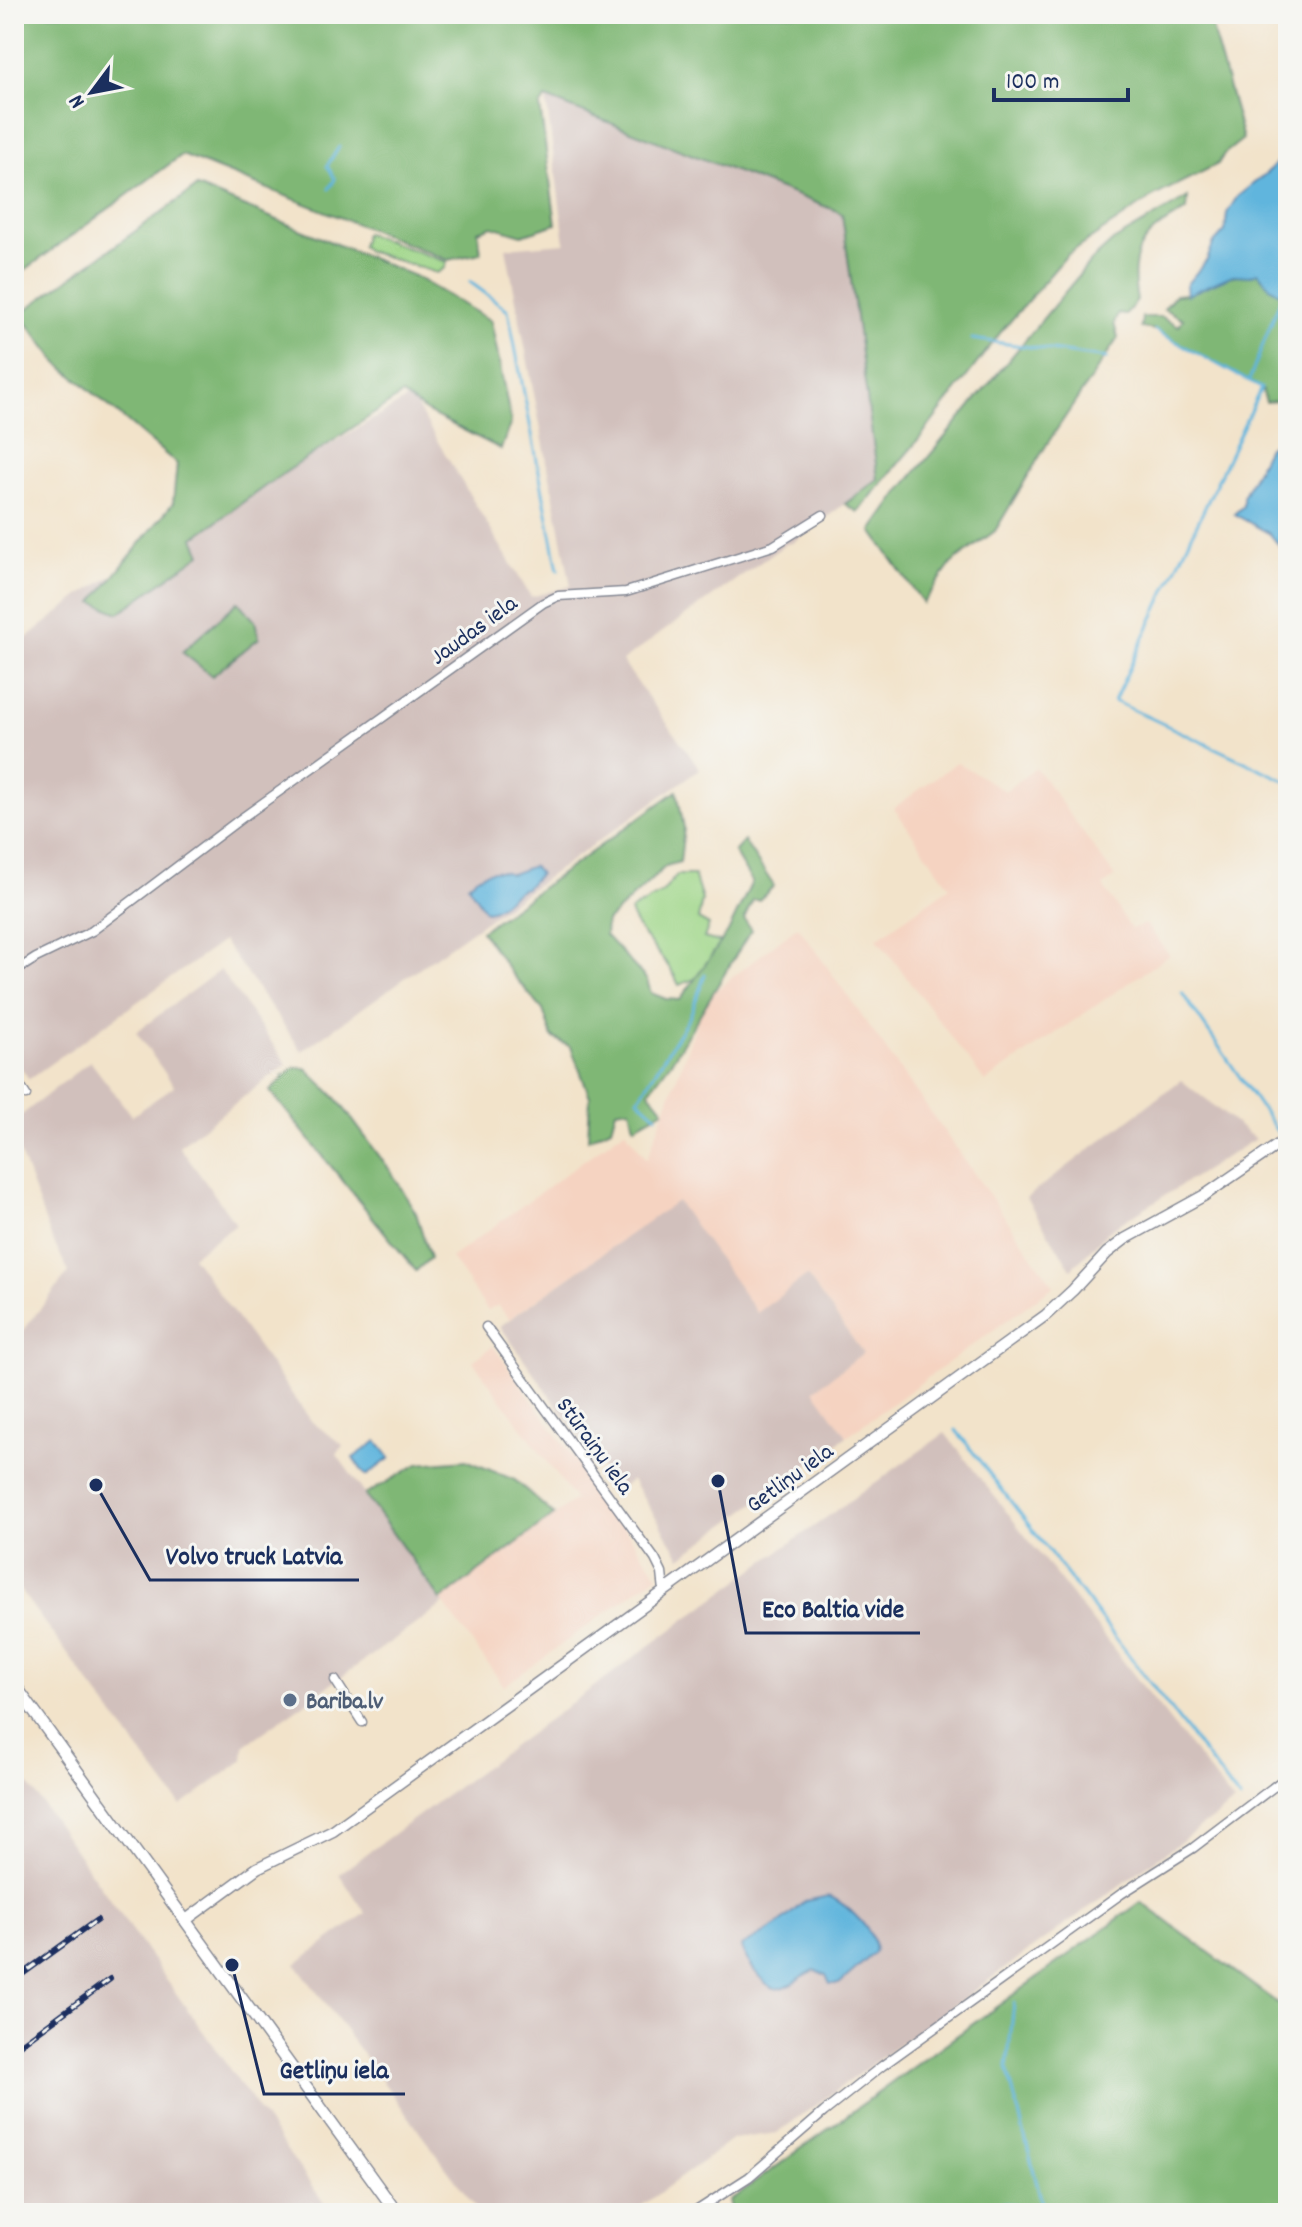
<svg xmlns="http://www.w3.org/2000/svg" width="1302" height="2227" font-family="Dekko,sans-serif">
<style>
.built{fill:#f5d3c1}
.industrial{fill:#d1c0bc}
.green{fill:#9fd688;stroke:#5d8273;stroke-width:2}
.forest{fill:#7fb774;stroke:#4d7369;stroke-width:2}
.water{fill:#61b5dd;stroke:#3e729e;stroke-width:2}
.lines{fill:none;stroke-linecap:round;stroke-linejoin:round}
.stream{stroke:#61b5dd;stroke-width:3}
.minor-casing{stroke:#868994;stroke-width:11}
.tertiary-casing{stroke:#868994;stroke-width:13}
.secondary-casing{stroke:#868994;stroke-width:14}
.minor{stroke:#fff;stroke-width:8}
.tertiary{stroke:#fff;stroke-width:10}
.secondary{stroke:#fff;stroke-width:11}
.rail-casing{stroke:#1b2f5e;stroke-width:6}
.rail{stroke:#f6f6f2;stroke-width:3;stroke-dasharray:9;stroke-linecap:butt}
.service-dot{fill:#5c6f8a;stroke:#f6f6f2;stroke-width:3}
.labels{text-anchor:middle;stroke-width:6;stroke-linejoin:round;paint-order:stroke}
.street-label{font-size:24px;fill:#1b2f5e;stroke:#f6f6f2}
.service-label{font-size:24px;font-weight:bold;fill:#4e5e75;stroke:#f6f6f2;text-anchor:start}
.leader{fill:none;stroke:#1b2f5e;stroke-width:3}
.callout-dot{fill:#1b2f5e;stroke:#f6f6f2;stroke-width:3}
.callout-label{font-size:26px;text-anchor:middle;font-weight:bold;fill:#1b2f5e;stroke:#f6f6f2;stroke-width:6;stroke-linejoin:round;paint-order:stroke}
</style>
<rect width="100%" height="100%" fill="#f6f6f2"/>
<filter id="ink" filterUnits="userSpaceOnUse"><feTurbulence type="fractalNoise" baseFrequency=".0125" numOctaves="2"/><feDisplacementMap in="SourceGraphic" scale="16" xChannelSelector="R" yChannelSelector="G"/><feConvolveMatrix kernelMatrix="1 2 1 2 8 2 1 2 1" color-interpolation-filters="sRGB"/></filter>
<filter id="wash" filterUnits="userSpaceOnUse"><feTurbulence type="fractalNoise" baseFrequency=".006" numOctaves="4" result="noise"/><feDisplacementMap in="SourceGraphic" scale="32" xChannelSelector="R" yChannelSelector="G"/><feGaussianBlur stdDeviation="1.8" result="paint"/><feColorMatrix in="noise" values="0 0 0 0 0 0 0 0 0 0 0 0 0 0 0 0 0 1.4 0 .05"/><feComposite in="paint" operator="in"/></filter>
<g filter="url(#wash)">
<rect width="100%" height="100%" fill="#f2e3ca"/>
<!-- built -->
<g class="built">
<path d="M957,762L1005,791L1036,768L1115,877L1103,886L1131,929L1146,924L1169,955L985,1082L877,938L950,887L894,808Z"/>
<path d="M798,926L1054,1286L847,1436L813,1390L863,1353L808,1277L757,1314L677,1202L509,1319L498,1305L488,1311L451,1258L625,1130L647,1159L706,998Z"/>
<path d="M493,1346L658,1575L504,1686L441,1600L575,1500L473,1361Z"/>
</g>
<!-- industrial -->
<g class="industrial">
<path d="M546,98L842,214L878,479L792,543L786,544L622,661L700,769L302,1051L223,941L29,1079L14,1058V648L80,596L201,520L411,397L531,597L571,586L506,248L565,243Z"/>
<path d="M220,970L287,1064L179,1146L236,1224L192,1256L312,1422L343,1445L337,1455L444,1604L244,1746L243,1760L181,1806L14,1582V1342L69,1272L51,1237L14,1137V1121L90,1061L132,1116L174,1086L136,1032Z"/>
<path d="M1181,1080L1255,1139L1111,1229L1071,1269L1026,1198Z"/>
<path d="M677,1201L757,1313L807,1276L863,1353L814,1390L847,1436L681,1557L632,1480L618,1490L500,1326Z"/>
<path d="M945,1433L1234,1803L777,2133L733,2139L632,2213H480L296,1964L366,1913L339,1874L754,1569Z"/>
<path d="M22,1775L331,2213H14V1781Z"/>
</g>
<!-- green -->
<g class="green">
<path d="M365,233L447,262L445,268L437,273L367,251L361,246Z"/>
<path d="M677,875H694L702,900L698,919L709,925L704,938L727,944L705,975L679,985C667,956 640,940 630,911L662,893Z"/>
</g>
<!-- forest -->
<g class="forest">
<path d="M14,14H1208L1243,139L1224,154L1218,164L1156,195L1067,255L1001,332L919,439L858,512L845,504L878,479L842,214L837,211L546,98L540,107L556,224L522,235L492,226L478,231L481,253L448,260L182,155L14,278Z"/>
<path d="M197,187L414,276L491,321L511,422L501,449L427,412L402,395L268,484L194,538L201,554L119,613L93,602L173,503L177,464L58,363L20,314Z"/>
<path d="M1188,197L1187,210C1143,234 1128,249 1137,301L1125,315L1118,314L1114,323L1118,338L1047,444L995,531L952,563L923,603L872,531L901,490L1090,262L1113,241Z"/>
<path d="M1258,272L1270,287L1288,298V400L1266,402L1261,388L1155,330L1141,328L1142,317H1161L1179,326L1183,319L1164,309L1175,295C1194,295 1208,285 1225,278C1235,274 1248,274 1258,272Z"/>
<path d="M238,602L255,621L259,638L212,676L182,652Z"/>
<path d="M677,791L684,828L680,862L666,866L606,922L605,935L647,980L651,993L666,999L680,1000L728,932L752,882L734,852L744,841L774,886L759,900H753L744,919L751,930L673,1059L649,1091L664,1110L634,1127L630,1108L616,1110L611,1128L588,1139L590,1097L571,1047L552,1037L543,1010L512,974L481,931Z"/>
<path d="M293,1068H306L337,1099L392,1173L416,1213L430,1258L416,1271L270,1091Z"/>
<path d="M466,1460L515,1480L554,1515L441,1600L365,1495L418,1464Z"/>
<path d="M1141,1902L1288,2011V2213H732L729,2201Z"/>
</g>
<!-- water -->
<g class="water">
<path d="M1288,155V298L1270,287L1258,273L1249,276L1233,275L1187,295L1186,285L1207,260L1213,244L1225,231L1227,213L1237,197L1270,170L1282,157Z"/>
<path d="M1281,441L1284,443L1288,442V551L1283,550L1270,534L1234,514L1243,506V497L1268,447Z"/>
<path d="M533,866L539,874C534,879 530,883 526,888C511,890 502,911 485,911L468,885C480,872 495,867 511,874Z"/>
<path d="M377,1441L390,1458L366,1476L353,1458Z"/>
<path d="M829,1896C846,1904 879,1933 874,1953L839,1984H830L826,1975L815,1970C785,1983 779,2004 754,1970C749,1962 743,1956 742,1946L777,1926L805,1901Z"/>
</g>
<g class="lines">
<!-- stream -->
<g class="stream">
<path d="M329,189L335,179L327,166L339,147"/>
<path d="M470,282L508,310L558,570"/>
<path d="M1155,330L1261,388L1114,701L1288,782"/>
<path d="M972,339L1107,358"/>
<path d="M1249,381L1282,295"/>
<path d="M1182,993L1279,1134"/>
<path d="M657,1116L638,1099L690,1016L705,975"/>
<path d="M956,1430L1240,1800"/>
<path d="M1014,2003L1007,2068L1042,2203"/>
<path d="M1002,2203L1048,2213"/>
</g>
</g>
</g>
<g filter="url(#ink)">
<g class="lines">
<!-- minor casing -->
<g class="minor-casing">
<g id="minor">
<path d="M14,972L36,958L92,931L239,820L543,603L558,596L626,592L773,546L823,515"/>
<path d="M14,1077L26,1095"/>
<path d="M486,1327L655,1559L662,1573L664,1591"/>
<path d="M335,1680L362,1722"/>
<path d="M693,2213L749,2177L824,2112L882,2066L1121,1894L1193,1848L1288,1776"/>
</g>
</g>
<!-- tertiary casing -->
<g class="tertiary-casing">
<path id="tertiary" d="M186,1920L257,1868L333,1831L1046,1315L1073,1290L1107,1253L1125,1239L1205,1195L1288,1138"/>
</g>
<!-- secondary casing -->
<g class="secondary-casing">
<path id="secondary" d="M14,1684L397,2213"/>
</g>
<!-- minor -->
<use href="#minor" class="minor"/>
<!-- tertiary -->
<use href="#tertiary" class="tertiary"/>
<!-- secondary -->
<use href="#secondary" class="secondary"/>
<!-- rail casing -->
<g class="rail-casing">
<g id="rail">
<path d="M14,1980L97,1920"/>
<path d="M14,2049L110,1979"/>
<path d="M14,2148L16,2147"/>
</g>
</g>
<!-- rail -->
<use href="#rail" class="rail"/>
</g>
</g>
<!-- markers -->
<circle class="service-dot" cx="290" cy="1700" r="8"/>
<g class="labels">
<!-- street labels -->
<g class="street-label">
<text transform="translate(473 629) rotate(-36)" y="8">Jaudas iela</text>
<text transform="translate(596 1445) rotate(54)" y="8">Stūraiņu iela</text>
<text transform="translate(789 1477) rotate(-36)" y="8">Getliņu iela</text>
</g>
<!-- service labels -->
<g class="service-label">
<text x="306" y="1708">Bariba.lv</text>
</g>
</g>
<!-- callouts -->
<path class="leader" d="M96 1485L150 1580H359M718 1481L746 1633H920M232 1965L264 2094H405"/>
<g class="callout-dot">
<circle cx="96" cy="1485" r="8"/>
<circle cx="718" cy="1481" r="8"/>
<circle cx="232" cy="1965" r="8"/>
</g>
<g class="callout-label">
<text x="254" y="1564">Volvo truck Latvia</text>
<text x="833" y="1617">Eco Baltia vide</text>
<text x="334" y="2078">Getliņu iela</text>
</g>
<!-- margin -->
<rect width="1302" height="2227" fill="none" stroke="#f6f6f2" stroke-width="48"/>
<!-- north arrow -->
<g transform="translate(92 92) rotate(238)" stroke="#f6f6f2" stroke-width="6" paint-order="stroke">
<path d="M0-6L14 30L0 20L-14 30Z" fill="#1b2f5e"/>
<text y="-12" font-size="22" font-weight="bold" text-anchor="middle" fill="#1b2f5e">N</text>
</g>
<!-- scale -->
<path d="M994 88v12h134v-12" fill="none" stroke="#1b2f5e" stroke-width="4"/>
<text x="1006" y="88" font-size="24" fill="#1b2f5e" stroke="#f6f6f2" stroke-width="6" paint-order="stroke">100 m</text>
</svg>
